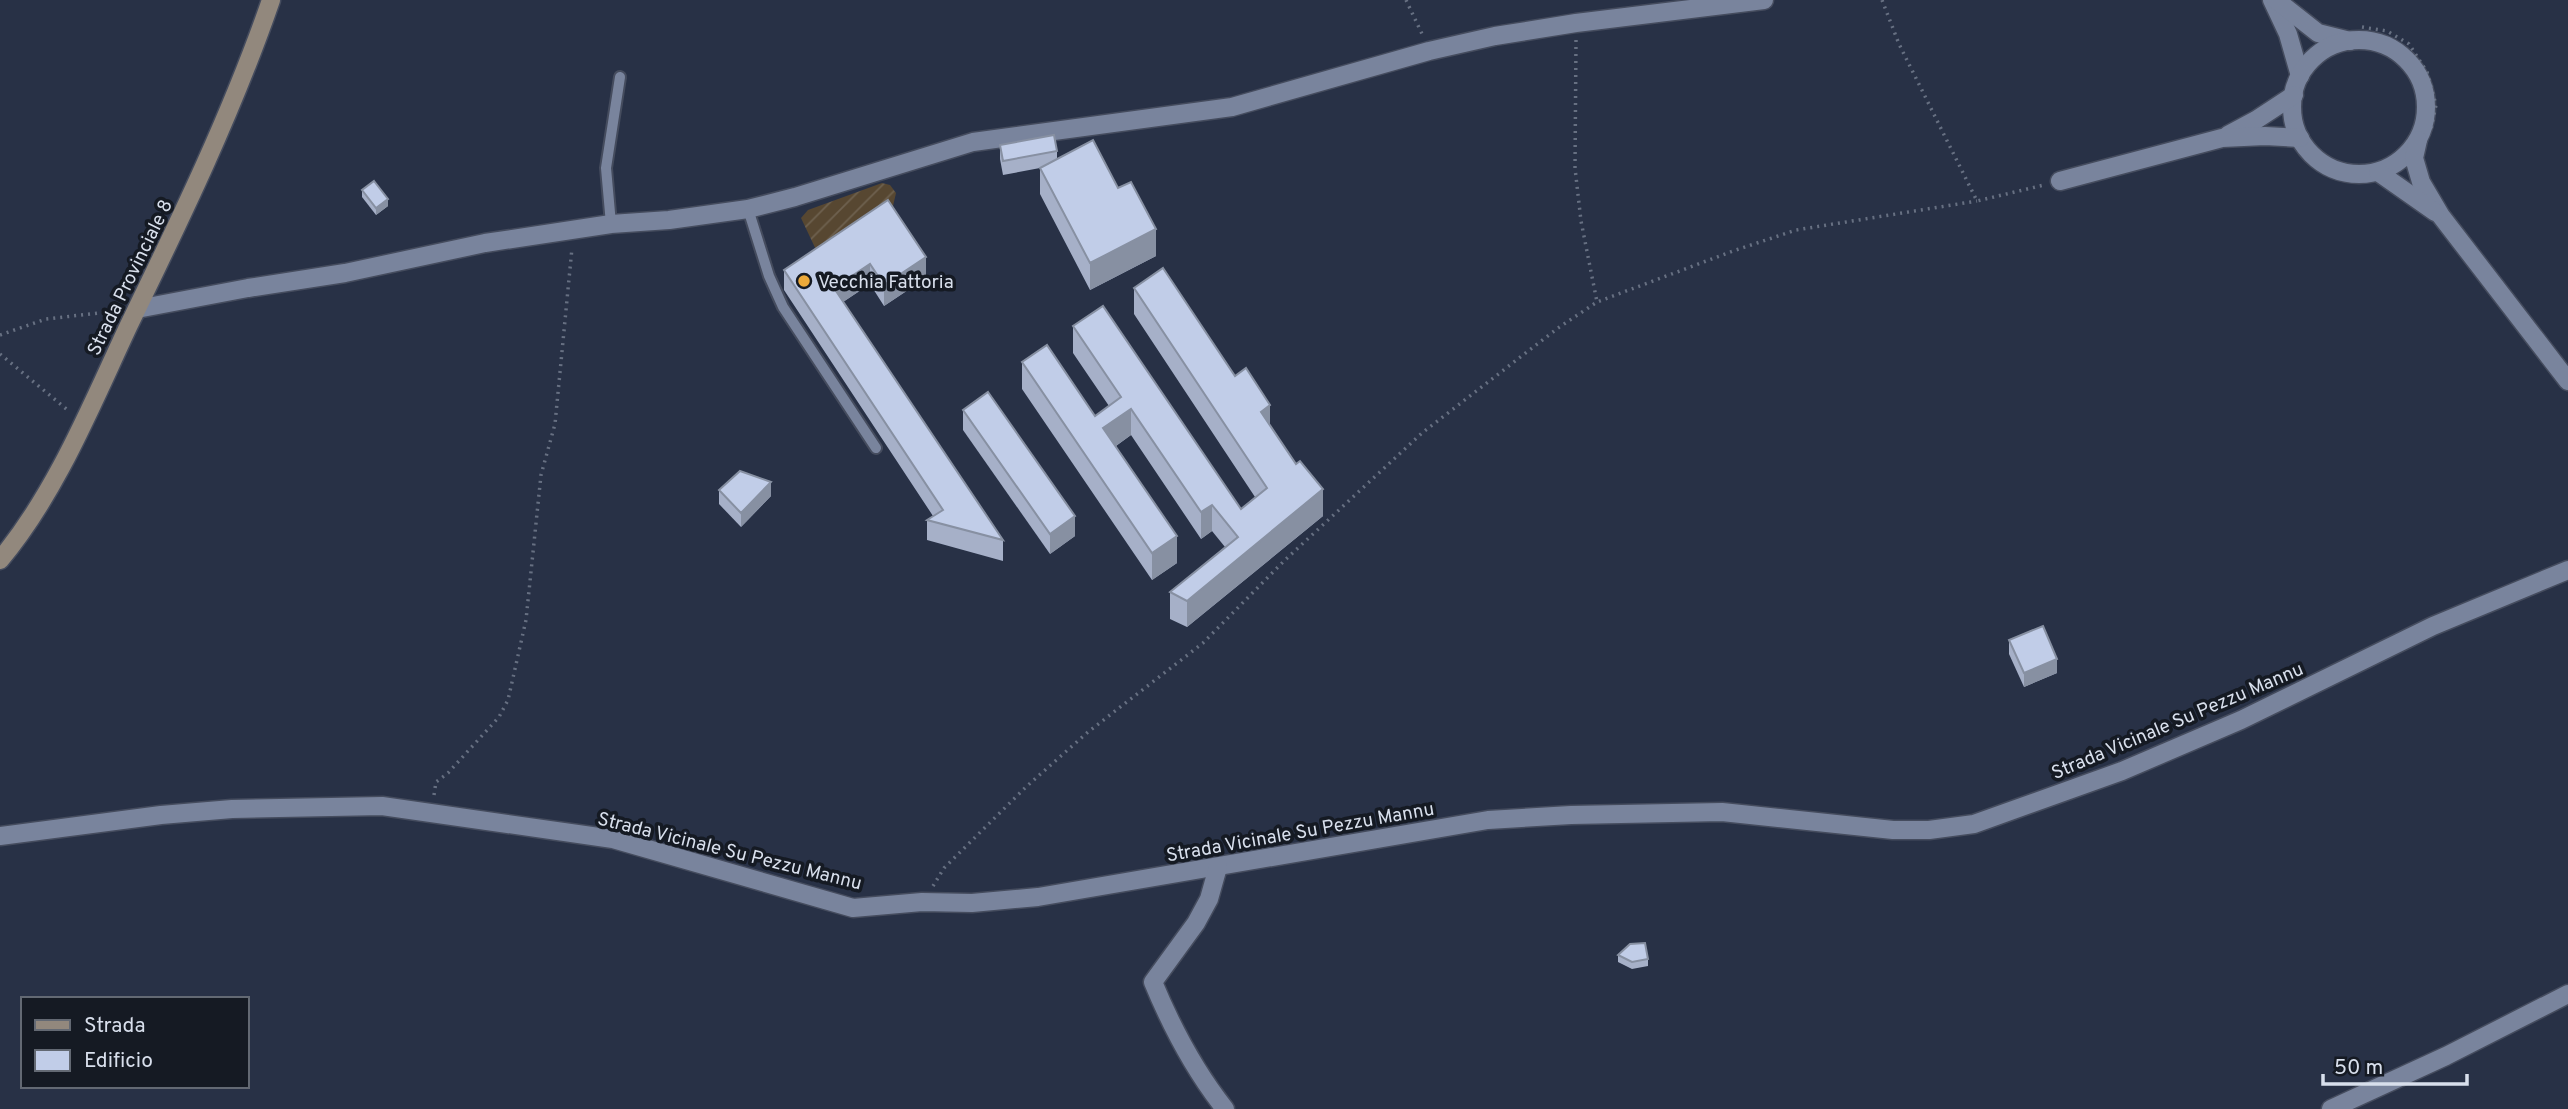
<svg xmlns="http://www.w3.org/2000/svg" width="2568" height="1109" font-family="Overpass,sans-serif">
<style>
.garden{fill:url(#garden-furrows)}
.lines{fill:none;stroke-linecap:round;stroke-linejoin:round}
.lane-casing{stroke:#454c5e;stroke-width:14}
.street-casing{stroke:#454c5e;stroke-width:21}
.secondary-casing{stroke:#454c5e;stroke-width:21}
.path{stroke:#677082;stroke-width:3.5;stroke-dasharray:2 5;stroke-linecap:butt}
.lane{stroke:#79849d;stroke-width:10}
.street{stroke:#79849d;stroke-width:18}
.secondary{stroke:#92887d;stroke-width:18}
.wall{fill:#a6b0c8}
.shaded-wall{fill:#8790a2}
.building{fill:#c1cde8;stroke:#8790a2;stroke-width:2}
.poi-dot{fill:#eca93a;stroke:#151a23;stroke-width:2.5}
.labels{text-anchor:middle;stroke-width:7;stroke-linejoin:round;paint-order:stroke}
.street-label{font-size:19px;fill:#d8dfec;stroke:#151a23}
.poi-label{font-size:19px;fill:#d8dfec;stroke:#151a23;text-anchor:start}
</style>
<defs>
<pattern id="garden-furrows" width="10" height="10" patternUnits="userSpaceOnUse" patternTransform="scale(1.75)"><rect width="10" height="10" fill="#574731"/><path d="M-1 1l2-2M0 10L10 0M9 11l2-2" fill="none" stroke="#6e614f"/></pattern>
</defs>
<rect width="100%" height="100%" fill="#283146"/>
<!-- garden -->
<path class="garden" d="M882,183L890,185L896,193L893,206L819,256L801,218L808,210Z"/>
<g class="lines">
<!-- lane casing -->
<g class="lane-casing">
<g id="lane">
<path d="M748,209L769,276L783,307L876,448"/>
<path d="M611,224L606,168L620,77"/>
</g>
</g>
<!-- street casing -->
<g class="street-casing">
<g id="street">
<path d="M2272,0L2288,34L2300,76"/>
<path d="M2276,0L2318,33L2350,41"/>
<circle cx="2359" cy="107" r="67"/>
<path d="M2228,135L2256,120L2294,95"/>
<path d="M2418,140L2414,158L2421,182L2441,216L2568,381"/>
<path d="M2378,172L2435,212"/>
<path d="M2060,181L2222,138L2265,136L2300,138"/>
<path d="M137,309L248,288L345,273L485,243L611,224L669,220L748,209L795,197L973,142L1232,107L1429,51L1495,36L1576,23L1764,0"/>
<path d="M0,836L161,815L232,809L382,806L613,839L853,908L922,902L972,903L1038,897L1488,820L1571,815L1722,812L1893,830H1929L1974,824L2122,771L2241,720L2433,626L2568,570"/>
<path d="M1218,867L1209,899L1196,923L1153,982C1172,1028 1194,1070 1225,1109"/>
<path d="M2331,1109L2446,1056L2568,994"/>
</g>
</g>
<!-- secondary casing -->
<g class="secondary-casing">
<path id="secondary" d="M0,560C56,493 91,406 128,327C180,220 232,113 271,0"/>
</g>
<!-- path -->
<g class="path">
<path d="M1406,0L1423,36"/>
<path d="M1882,0L1899,44L1977,201L2044,185"/>
<path d="M2362,27L2387,31L2409,44L2427,72L2436,105L2431,129"/>
<path d="M1576,40L1575,168L1581,221L1597,302L1733,251L1796,230L1977,201"/>
<path d="M0,335L46,319L117,311"/>
<path d="M0,354L70,412"/>
<path d="M434,795L436,782L448,773L499,717L508,700L526,620L541,475L555,424L572,248"/>
<path d="M933,886L944,868L1027,786L1088,732L1203,643L1285,560L1422,433L1558,328L1597,302"/>
</g>
<!-- lane -->
<use href="#lane" class="lane"/>
<!-- street -->
<use href="#street" class="street"/>
<!-- secondary -->
<use href="#secondary" class="secondary"/>
</g>
<!-- wall -->
<g class="wall">
<path d="M1000,145L1057,151V159L1118,188L1156,256L1090,290L1040,194V168L1003,175L1000,159Z"/>
<path d="M362,190L388,206L376,215L362,197Z"/>
<path d="M888,200L926,278L884,306L870,284L843,302L1003,540V561L927,540V520L933,516L784,290V270Z"/>
<path d="M1134,288L1235,376L1270,425L1323,516L1187,627L1170,619V592L1225,547L1212,531L1201,539L1131,435L1116,446L1177,563L1152,580L1022,389V362L1095,416L1109,406L1073,353V326L1241,509L1255,497L1134,314Z"/>
<path d="M963,410L1075,536L1050,554L963,430Z"/>
<path d="M719,490L771,496L741,527L719,504Z"/>
<path d="M2009,640L2057,673L2024,687L2009,654Z"/>
<path d="M1618,955L1648,959V966L1632,969L1618,962Z"/>
</g>
<!-- shaded-wall -->
<g class="shaded-wall">
<path d="M388,199V206L376,215V208Z"/>
<path d="M1156,229V256L1090,290V263Z"/>
<path d="M926,257V278L884,306V285Z"/>
<path d="M870,264V284L834,308V288Z"/>
<path d="M1270,405V432L1261,412Z"/>
<path d="M1131,409V435L1103,455V428Z"/>
<path d="M771,482V496L741,527V513Z"/>
<path d="M1323,489V516L1187,627V601Z"/>
<path d="M1212,505V531L1201,539V512Z"/>
<path d="M1075,516V536L1050,554V534Z"/>
<path d="M1177,536V563L1152,580V553Z"/>
<path d="M2057,659V673L2024,687V673Z"/>
</g>
<!-- building -->
<g class="building">
<path d="M1054,135L1057,151L1003,161L1000,145Z"/>
<path d="M1093,140L1118,188L1131,182L1156,229L1090,263L1040,168Z"/>
<path d="M374,181L388,199L376,208L362,190Z"/>
<path d="M888,200L926,257L884,285L870,264L834,288L1003,540L927,520L943,510L784,270Z"/>
<path d="M1163,268L1235,376L1246,368L1270,405L1261,412L1296,464L1300,461L1323,489L1187,601L1170,592L1238,537L1212,505L1201,512L1131,409L1103,428L1177,536L1152,553L1022,362L1047,345L1095,416L1121,397L1073,326L1103,306L1241,509L1267,488L1134,288Z"/>
<path d="M988,392L1075,516L1050,534L963,410Z"/>
<path d="M740,471L771,482L741,513L719,490Z"/>
<path d="M2043,626L2057,659L2024,673L2009,640Z"/>
<path d="M1645,943L1648,959L1632,962L1618,955L1630,944Z"/>
</g>
<!-- markers -->
<circle class="poi-dot" cx="804" cy="281" r="7"/>
<g class="labels">
<!-- street labels -->
<g class="street-label">
<text transform="translate(129 277) rotate(-64)" y="7">Strada Provinciale 8</text>
<text transform="translate(2177 720) rotate(-23)" y="7">Strada Vicinale Su Pezzu Mannu</text>
<text transform="translate(1300 831) rotate(-10)" y="7">Strada Vicinale Su Pezzu Mannu</text>
<text transform="translate(730 850) rotate(14)" y="7">Strada Vicinale Su Pezzu Mannu</text>
</g>
<!-- poi labels -->
<g class="poi-label">
<text x="818" y="288">Vecchia Fattoria</text>
</g>
</g>
<!-- legend -->
<rect x="21" y="997" width="228" height="91" fill="#151a23" stroke="#636973" stroke-width="2"/>
<rect x="35" y="1020" width="35" height="10" fill="#92887d" stroke="#636973" stroke-width="2"/>
<text x="84" y="1032" font-size="21" fill="#d8dfec">Strada</text>
<rect x="35" y="1050" width="35" height="21" fill="#c1cde8" stroke="#636973" stroke-width="2"/>
<text x="84" y="1067" font-size="21" fill="#d8dfec">Edificio</text>
<!-- scale -->
<path d="M2323 1074v10h144v-10" fill="none" stroke="#d8dfec" stroke-width="3.5"/>
<text x="2334" y="1074" font-size="21" fill="#d8dfec" stroke="#151a23" stroke-width="5" paint-order="stroke">50 m</text>
</svg>
